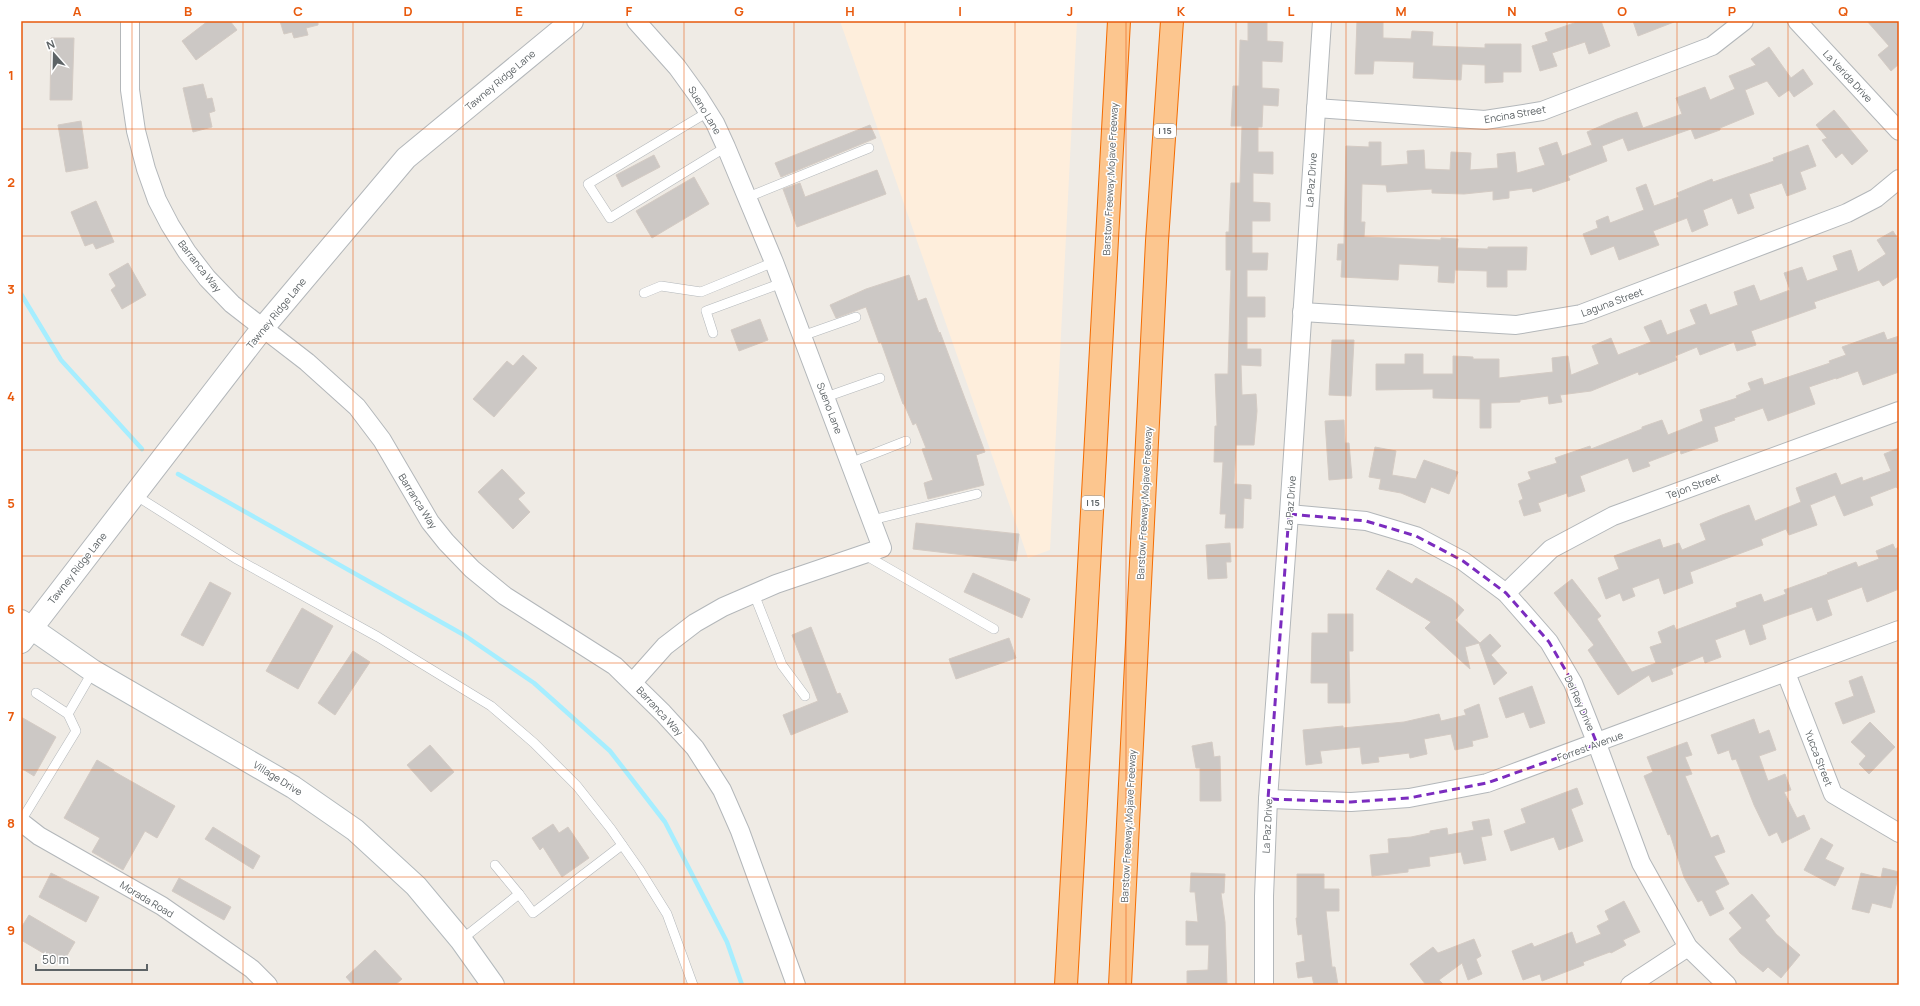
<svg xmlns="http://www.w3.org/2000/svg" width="1920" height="1006" font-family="Manrope,sans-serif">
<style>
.commercial{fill:#feeedc}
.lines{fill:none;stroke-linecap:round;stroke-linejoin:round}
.stream{stroke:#a6eeff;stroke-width:4.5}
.building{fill:#ccc8c5;stroke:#d4cbc4}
.service-casing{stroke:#b3b7ba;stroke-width:10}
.minor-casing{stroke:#b3b7ba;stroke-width:20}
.tertiary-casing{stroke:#b3b7ba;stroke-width:24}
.secondary-casing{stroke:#b4babd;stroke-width:24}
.motorway-casing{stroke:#f46c01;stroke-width:24}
.service{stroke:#fff;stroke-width:9}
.minor{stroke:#fff;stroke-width:18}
.tertiary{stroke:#fff;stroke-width:22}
.secondary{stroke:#fff;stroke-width:22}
.motorway{stroke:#fcc68f;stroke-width:22}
.marked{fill:none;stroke:#7b2cbf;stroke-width:3;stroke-dasharray:8 5;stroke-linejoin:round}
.grid{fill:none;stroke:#e8590c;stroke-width:1;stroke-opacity:0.55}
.labels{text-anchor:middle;stroke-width:3;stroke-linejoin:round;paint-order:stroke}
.shield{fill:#fff;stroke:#8e9294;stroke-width:1}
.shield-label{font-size:9px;font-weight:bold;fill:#5d6366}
.street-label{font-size:10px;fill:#5d6366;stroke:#fff}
.neatline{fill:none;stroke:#e8590c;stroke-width:1.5}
.grid-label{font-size:13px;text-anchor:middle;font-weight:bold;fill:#e8590c}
</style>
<rect width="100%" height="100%" fill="#efebe5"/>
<!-- commercial -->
<path class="commercial" d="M840,21H1077L1050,550L1028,558Z"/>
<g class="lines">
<!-- stream -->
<g class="stream">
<path d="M21,294L61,360L142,449"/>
<path d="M178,474L464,635L534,683L610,751L665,822L727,942L742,985"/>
</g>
</g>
<!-- building -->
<g class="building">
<path d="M208,21H230L237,30L196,60L182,41Z"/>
<path d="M280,21H318V25L306,28L308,35L294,38L292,32L284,34Z"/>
<path d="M1248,21H1267V41L1283,42L1282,62L1262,61V88L1279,89L1278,106L1263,105L1262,127H1258V152H1273V174L1253,173V202L1270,203V221H1252V253H1268L1267,270H1247V297H1265V317H1247V349H1261V366L1241,365L1242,395L1256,394L1257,411L1254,445H1236L1234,484L1251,485V499L1244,498L1243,528H1225L1226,514H1220L1223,462H1214L1215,426H1217L1215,374H1228L1231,270H1226V232H1229L1231,183H1240L1242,126H1231L1233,86H1239L1240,40L1248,41Z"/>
<path d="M1357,21H1383V38L1411,39L1412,31L1433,32L1432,46L1485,48V44H1521V72H1503V82L1485,83V65L1462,64L1461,80L1413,78L1414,62L1382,61H1374L1373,74H1355Z"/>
<path d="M1580,21H1601L1610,46L1589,54L1585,42L1552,53L1557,66L1540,71L1532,46L1548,41L1545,33Z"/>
<path d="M1633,21H1674V22L1638,36Z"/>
<path d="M1867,21H1899V64L1891,71L1878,55L1889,46Z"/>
<path d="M51,38H74L72,100H50Z"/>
<path d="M1769,47L1791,78L1803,69L1813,84L1794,97L1789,90L1779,97L1767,81L1745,90L1754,114L1720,128V130L1695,139L1691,129L1628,151L1623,138L1602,146L1607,161L1568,176L1570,180L1533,192L1532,188L1509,191V198L1493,200V191L1464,194L1432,193V189L1387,192L1386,185L1362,184L1361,222H1365L1364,237L1441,240V238L1458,239L1457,248L1488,249V247H1527L1526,270H1507V287H1487V271L1455,270L1454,283L1438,282L1439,266L1399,264L1398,280L1341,277L1342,260H1337L1338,244H1344L1346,146L1369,147V142H1381V166L1408,164L1407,151L1424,150L1425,169L1450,170L1451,152L1471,153L1470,170L1498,168L1497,154L1515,152L1517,173L1545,165L1539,148L1557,142L1562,156L1592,145L1587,132L1617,119L1637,112L1643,128L1682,114L1676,98L1705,87L1710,100L1735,89L1729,76L1756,65L1751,59Z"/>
<path d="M203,84L207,99L212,98L215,111L209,113L212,127L193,132L183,88Z"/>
<path d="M1834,110L1868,151L1852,165L1842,153L1836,158L1822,140L1827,138L1816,125Z"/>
<path d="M81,121L88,168L66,172L58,125Z"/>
<path d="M870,125L876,138L781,177L775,163Z"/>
<path d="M1808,145L1816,166L1800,172L1806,189L1787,196L1782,183L1749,194L1754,208L1738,214L1732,198L1703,210L1708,225L1692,232L1687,218L1653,231L1659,245L1619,260L1614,246L1591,255L1583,234L1598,228L1596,221L1608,216L1610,223L1644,210L1636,188L1646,184L1654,206L1679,197L1677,193L1712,179L1713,182L1774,161L1773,158Z"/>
<path d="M654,155L660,167L622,187L616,175Z"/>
<path d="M877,170L886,194L797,227L783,189L800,183L805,197Z"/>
<path d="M694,177L709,204L652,238L636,211Z"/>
<path d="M96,201L114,242L96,249L93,243L85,246L71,212Z"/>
<path d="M1893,231L1899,241V276L1883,286L1879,280L1814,302L1816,308L1751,331L1756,345L1737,351L1734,342L1700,355L1697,347L1675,356L1677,360L1639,375L1638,372L1591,391L1560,395L1562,402L1549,404L1548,396L1520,400V402L1491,403V428H1480V399L1433,398V389L1376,390V364H1405V354H1423V374H1453V356L1473,357V359H1499V378L1553,372L1552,358L1568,356L1571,375L1599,364L1592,346L1611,338L1618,355L1651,342L1644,327L1661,320L1667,335L1696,324L1690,310L1706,304L1710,315L1738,305L1734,292L1754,285L1760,301L1790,290L1784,273L1802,267L1807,281L1838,270L1833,256L1851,250L1858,272L1886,254L1877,240Z"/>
<path d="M128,263L146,295L122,309L111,290L116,286L109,274Z"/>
<path d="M909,275L918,301L926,298L939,333L940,332L985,452L976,455L984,485L928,499L924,483L933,480L922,449L926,448L916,423L913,425L904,404H903L881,342L879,343L866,307L836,318L830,305L866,289Z"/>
<path d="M760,319L768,340L739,351L731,330Z"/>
<path d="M1884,332L1887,340L1899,336V372L1863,385L1858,371L1836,379V378L1809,387L1815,404L1768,421L1763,408L1734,418L1735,420L1714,427L1718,441L1681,454L1680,450L1648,462L1650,466L1633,472L1628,458L1580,476L1585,491L1568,497L1567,493L1538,503L1541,511L1524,516L1519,501L1523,499L1518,484L1531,479L1528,472L1557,463L1555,458L1590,446L1591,449L1642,429V427L1662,420L1668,435L1703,421L1700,410L1737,398L1736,396L1751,390L1748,383L1762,378L1764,385L1830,363L1829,361L1846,355L1842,347Z"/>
<path d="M1332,340H1354L1351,396L1329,395Z"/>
<path d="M523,355L537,368L494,417L473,399L507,361L513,366Z"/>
<path d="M1344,420L1345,443H1349L1352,478L1329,480L1325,421Z"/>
<path d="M1375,447L1396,451L1392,475L1416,479L1424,460L1458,472L1449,494L1431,487L1425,503L1401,493L1379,489L1381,479L1369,477Z"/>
<path d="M1899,448V490L1896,487L1870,497L1873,505L1844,516L1835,495L1810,505L1817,525L1789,535L1786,529L1761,539L1763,545L1690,572L1693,583L1664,594L1659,578L1632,588L1635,596L1623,601L1620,593L1606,599L1598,578L1619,569L1614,556L1660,539L1663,548L1679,543L1682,550L1706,540L1700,524L1722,515L1749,505L1755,521L1801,502L1796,488L1836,473L1841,485L1862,477L1863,481L1891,471L1884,454Z"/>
<path d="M502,469L525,493L518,499L530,512L513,529L478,492Z"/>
<path d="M916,523L1019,534L1016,561L913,549Z"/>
<path d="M1230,543L1231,562H1226L1227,578L1208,579L1206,545Z"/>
<path d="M1893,544L1895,549L1899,547V589L1867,602L1862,587L1827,600L1832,615L1817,621L1812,607L1783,617L1762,625L1766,639L1750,645L1745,629L1715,640L1721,657L1705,663L1703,656L1671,669L1673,674L1652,682L1649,675L1618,695L1588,650L1594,645L1554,593L1572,579L1601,616L1597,619L1632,672L1656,663L1650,647L1662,643L1658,632L1674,625L1676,630L1737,607L1736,603L1761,594L1764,602L1786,594L1784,590L1828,574L1827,573L1856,562L1858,567L1879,559L1876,551Z"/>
<path d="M1388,570L1412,584L1416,578L1452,599L1464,610L1455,620L1480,643L1490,634L1501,646L1491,655L1507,673L1494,685L1479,643L1465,647L1470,669L1425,628L1431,622L1376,589Z"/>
<path d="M973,573L1030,599L1022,618L964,592Z"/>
<path d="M210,582L231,593L203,646L181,635Z"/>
<path d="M302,608L333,626L298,689L266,671Z"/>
<path d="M1328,614H1353V651H1349L1350,703H1328V683H1311L1312,633H1328Z"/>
<path d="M811,627L837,694L840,693L848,712L791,735L783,715L818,701L792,635Z"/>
<path d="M1009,638L1016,658L956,679L949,659Z"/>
<path d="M353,651L370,662L335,715L318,703Z"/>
<path d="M1862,676L1875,712L1843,724L1835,703L1854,696L1849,681Z"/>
<path d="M1532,686L1545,723L1530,728L1524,712L1506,718L1499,698Z"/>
<path d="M1479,704L1488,737L1472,741L1473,746L1455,750L1451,734L1424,739L1427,754L1410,758L1409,753L1378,757L1379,762L1362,764L1360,747L1320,751L1322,763L1306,765L1303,730L1343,726V728L1404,722L1439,714L1441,721L1466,715L1464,710Z"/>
<path d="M21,717L56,737L34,776L21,768Z"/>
<path d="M1754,719L1759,734L1769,730L1776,750L1759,756L1768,781L1785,774L1791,790L1784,792L1797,818L1804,815L1810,829L1782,843L1777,832L1769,836L1754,805L1736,759L1732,760L1729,750L1718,754L1711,735Z"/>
<path d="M1870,722L1895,747L1869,774L1859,764L1866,756L1851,742Z"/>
<path d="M1212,742L1214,757L1220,756L1221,801H1200V768H1196L1192,746Z"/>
<path d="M1687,742L1692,755L1685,757L1692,774L1685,776L1711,838L1718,835L1725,852L1714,856L1729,884L1715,891L1724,909L1710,916L1702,900L1698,902L1684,877L1670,834L1668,835L1644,776L1653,772L1647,757Z"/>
<path d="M430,745L454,772L431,792L407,765Z"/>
<path d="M97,760L114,770L113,771L175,806L157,838L145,831L123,870L92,852L100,838L64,818Z"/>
<path d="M1577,788L1583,804L1571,809L1583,841L1559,850L1554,837L1511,851L1504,831L1526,823L1521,809Z"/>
<path d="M1489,819L1492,835L1481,837L1486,860L1464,864L1461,852L1429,857L1430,866L1408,869V872L1372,876L1370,855L1389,853L1388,839L1411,837L1430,833V831L1447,828L1448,835L1474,830L1472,822Z"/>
<path d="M553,824L559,833L568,827L589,858L562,877L543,847L540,850L532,838Z"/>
<path d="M213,827L260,856L253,869L205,839Z"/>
<path d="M1821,838L1833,845L1825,859L1844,868L1835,886L1804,870Z"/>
<path d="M1883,868L1899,872L1891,908L1872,903L1869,913L1852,909L1861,873L1881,878Z"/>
<path d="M51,873L99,897L86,922L39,897Z"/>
<path d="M1191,873L1225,874L1224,893H1221L1225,922L1227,985H1187V971L1208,970L1209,945H1186V921L1198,922L1195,892H1190Z"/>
<path d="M1297,874H1324V889H1339V911H1326L1332,967H1335L1338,985H1314L1312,976L1298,978L1296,963L1305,961L1302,934L1298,935L1296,918H1297Z"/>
<path d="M179,878L231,907L224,920L172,891Z"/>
<path d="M1752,894L1770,916L1765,920L1776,934L1800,955L1781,978L1768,967L1763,972L1740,953L1729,939L1742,928L1729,913Z"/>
<path d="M1624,901L1640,932L1623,940L1626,945L1611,953L1610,952L1583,962L1584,965L1542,981L1540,974L1523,980L1512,951L1532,943L1534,947L1572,932L1576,944L1601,934L1597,926L1609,920L1605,911Z"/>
<path d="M29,915L75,942L62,964L21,940V928Z"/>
<path d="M1474,939L1481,956L1476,959L1482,974L1468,980L1462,963L1439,980L1444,985H1426L1410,964L1433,947L1438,953Z"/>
<path d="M375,950L402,979L395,985H353L346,977Z"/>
</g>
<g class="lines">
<!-- service casing -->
<g class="service-casing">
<g id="service">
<path d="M708,112L588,184L610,218L726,147"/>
<path d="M748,197L869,148"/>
<path d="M644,293L661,286L701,292L774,262"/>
<path d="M713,333L706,311L782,283"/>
<path d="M802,336L856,317"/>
<path d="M826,397L880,378"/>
<path d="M850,463L906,441"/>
<path d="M135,495L235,558L378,637L491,706L534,743L577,786L611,829L639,869L667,914L693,985"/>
<path d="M872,520L977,494"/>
<path d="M865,555L994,629"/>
<path d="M754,594L782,665L805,696"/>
<path d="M36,693L68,714L93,671"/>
<path d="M21,821L76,731L68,714"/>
<path d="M495,865L519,894"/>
<path d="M461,940L519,894L533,913L622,845"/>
</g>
</g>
<!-- minor casing -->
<g class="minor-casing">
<g id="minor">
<path d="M130,21V90L136,131L146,169L157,200L170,225L187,252L207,278L232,304L307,362L357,407L382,440L430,522L446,542L472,569L505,596L615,666L663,713L695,748L722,790L740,831L796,985"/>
<path d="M1797,21L1899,131"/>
<path d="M1316,108L1485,120L1542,111L1712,46L1744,21"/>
<path d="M1302,312L1516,325L1581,314L1847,213L1876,198L1899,179"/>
<path d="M1289,514L1366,521L1416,536L1463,561L1506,593L1549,642L1573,683L1597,744L1641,863L1688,947L1727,985"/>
<path d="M1506,593L1551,549L1613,516L1899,411"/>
<path d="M1786,673L1833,794L1899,833"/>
<path d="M633,682L665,646L695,623L723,607L776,584L882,548L774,262L726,147L715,123L698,96L677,67L636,21"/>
<path d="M1268,799L1351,802L1409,798L1487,783L1899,630"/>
<path d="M21,822L39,836L162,906L252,969L268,985"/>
<path d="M1264,985V896L1268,799L1289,514L1322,21"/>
<path d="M1630,985L1688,947"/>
</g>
</g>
<!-- tertiary casing -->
<g class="tertiary-casing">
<path id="tertiary" d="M21,642L262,329L406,158L572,21"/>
</g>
<!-- secondary casing -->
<g class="secondary-casing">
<path id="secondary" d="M21,621L93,671L293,787L355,830L416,886L461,940L493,985"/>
</g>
<!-- motorway casing -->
<g class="motorway-casing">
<g id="motorway">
<path d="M1066,985L1119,21"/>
<path d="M1120,985L1157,241L1172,21"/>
</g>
</g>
<!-- service -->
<use href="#service" class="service"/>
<!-- minor -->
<use href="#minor" class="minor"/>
<!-- tertiary -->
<use href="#tertiary" class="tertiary"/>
<!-- secondary -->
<use href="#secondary" class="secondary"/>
<!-- motorway -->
<use href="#motorway" class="motorway"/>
</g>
<!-- marked area -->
<path class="marked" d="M1289,514L1366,521L1416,536L1463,561L1506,593L1549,642L1573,683L1597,744L1487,783L1409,798L1351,802L1268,799Z"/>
<!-- grid -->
<path class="grid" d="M132,21V985M243,21V985M353,21V985M463,21V985M574,21V985M684,21V985M794,21V985M905,21V985M1015,21V985M1126,21V985M1236,21V985M1346,21V985M1457,21V985M1567,21V985M1677,21V985M1788,21V985M21,129H1899M21,236H1899M21,343H1899M21,450H1899M21,556H1899M21,663H1899M21,770H1899M21,877H1899"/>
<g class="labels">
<!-- shield labels -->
<g class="shield">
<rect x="1154" y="124" width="22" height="14" rx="3"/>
<rect x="1082" y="496" width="22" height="14" rx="3"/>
</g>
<g class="shield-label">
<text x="1165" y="134">I 15</text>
<text x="1093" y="506">I 15</text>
</g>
<!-- street labels -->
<g class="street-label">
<text transform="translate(1848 76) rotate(47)" y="4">La Verida Drive</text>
<text transform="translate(500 80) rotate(-40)" y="4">Tawney Ridge Lane</text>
<text transform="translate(705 110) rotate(59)" y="4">Sueno Lane</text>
<text transform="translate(1515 114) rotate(-10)" y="4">Encina Street</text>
<text transform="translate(1110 179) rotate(-87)" y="4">Barstow Freeway;Mojave Freeway</text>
<text transform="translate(1311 180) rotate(-86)" y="4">La Paz Drive</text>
<text transform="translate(200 266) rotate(52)" y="4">Barranca Way</text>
<text transform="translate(1612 302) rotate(-20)" y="4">Laguna Street</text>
<text transform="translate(276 313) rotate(-51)" y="4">Tawney Ridge Lane</text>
<text transform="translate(830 408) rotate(69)" y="4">Sueno Lane</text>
<text transform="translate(1693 486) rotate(-20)" y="4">Tejon Street</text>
<text transform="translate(418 501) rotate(58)" y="4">Barranca Way</text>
<text transform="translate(1144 503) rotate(-87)" y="4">Barstow Freeway;Mojave Freeway</text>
<text transform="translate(1290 503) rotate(-86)" y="4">La Paz Drive</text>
<text transform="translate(77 568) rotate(-52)" y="4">Tawney Ridge Lane</text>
<text transform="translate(1580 703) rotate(66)" y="4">Del Rey Drive</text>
<text transform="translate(660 711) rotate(47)" y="4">Barranca Way</text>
<text transform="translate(1590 746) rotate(-20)" y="4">Forrest Avenue</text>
<text transform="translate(1819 758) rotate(69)" y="4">Yucca Street</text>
<text transform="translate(278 778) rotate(32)" y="4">Village Drive</text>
<text transform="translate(1128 826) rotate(-87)" y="4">Barstow Freeway;Mojave Freeway</text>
<text transform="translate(1267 826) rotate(-87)" y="4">La Paz Drive</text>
<text transform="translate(147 899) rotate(31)" y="4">Morada Road</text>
</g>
</g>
<!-- border -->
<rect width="1920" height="1006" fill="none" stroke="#ffffff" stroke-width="44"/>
<!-- north arrow -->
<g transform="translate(54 54) rotate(340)" stroke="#ffffff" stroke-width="3" paint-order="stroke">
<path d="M0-3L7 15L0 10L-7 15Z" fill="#5d6366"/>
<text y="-6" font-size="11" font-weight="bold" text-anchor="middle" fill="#5d6366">N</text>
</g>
<!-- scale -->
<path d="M36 964v6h111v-6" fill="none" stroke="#5d6366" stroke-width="2"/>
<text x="42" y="964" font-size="12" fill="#5d6366" stroke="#ffffff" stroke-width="3" paint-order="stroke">50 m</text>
<rect x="22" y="22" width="1876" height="962" class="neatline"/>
<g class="grid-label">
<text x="77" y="16">A</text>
<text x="188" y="16">B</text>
<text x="298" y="16">C</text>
<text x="408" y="16">D</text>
<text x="519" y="16">E</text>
<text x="629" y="16">F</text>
<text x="739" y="16">G</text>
<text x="850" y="16">H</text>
<text x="960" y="16">I</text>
<text x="1070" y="16">J</text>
<text x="1181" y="16">K</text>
<text x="1291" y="16">L</text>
<text x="1401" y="16">M</text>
<text x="1512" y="16">N</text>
<text x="1622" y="16">O</text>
<text x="1732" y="16">P</text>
<text x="1843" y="16">Q</text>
<text x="11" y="80">1</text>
<text x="11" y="187">2</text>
<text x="11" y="294">3</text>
<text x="11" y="401">4</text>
<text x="11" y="508">5</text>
<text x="11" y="614">6</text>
<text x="11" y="721">7</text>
<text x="11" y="828">8</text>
<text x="11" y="935">9</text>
</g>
</svg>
